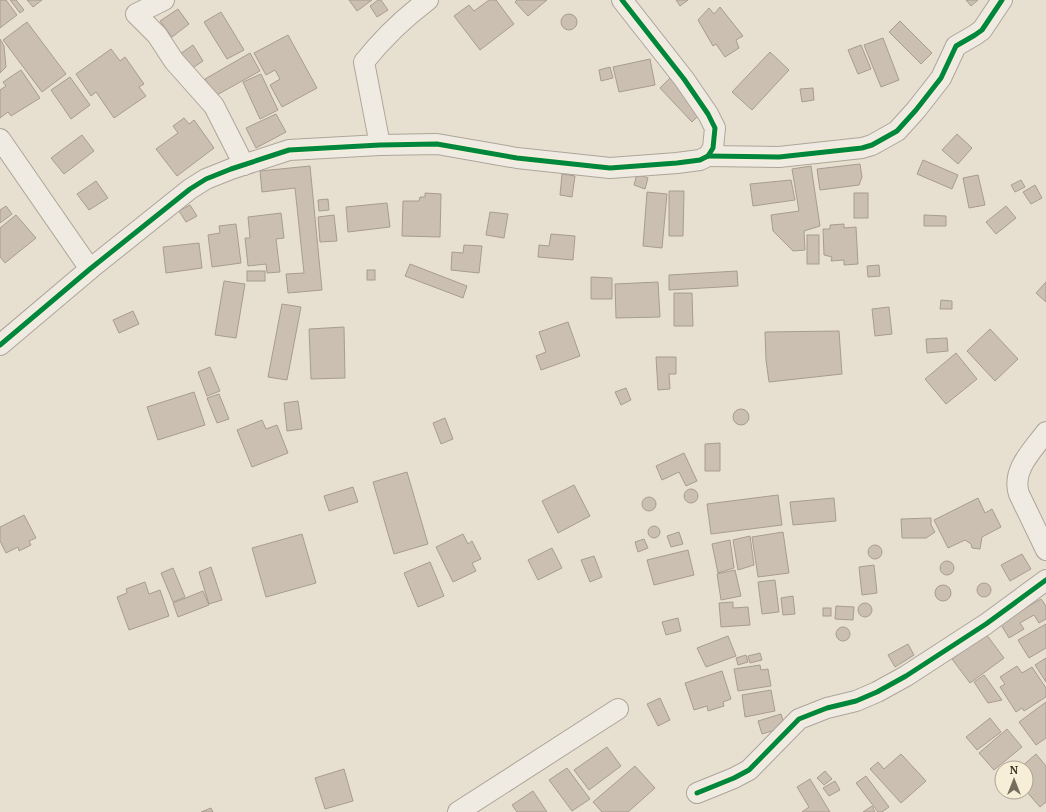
<svg xmlns="http://www.w3.org/2000/svg" width="1046" height="812" font-family="'PT Serif',serif">
<style>
.building{fill:#cbbfb2;stroke:#a89c90}
.lines{fill:none;stroke-linecap:round;stroke-linejoin:round}
.minor-casing{stroke:#ada599;stroke-width:22}
.minor{stroke:#efebe3;stroke-width:20}
.cycleway-casing{stroke:#f7eed8;stroke-width:8}
.cycleway{stroke:#00873e;stroke-width:5}
</style>
<rect width="100%" height="100%" fill="#e7e0d1"/>
<!-- building -->
<g class="building">
<path d="M0,0H6L17,15L0,28Z"/>
<path d="M10,0H16L24,10L20,13Z"/>
<path d="M27,0H42L33,7Z"/>
<path d="M349,0H372L357,11Z"/>
<path d="M378,0H381L388,10L377,17L370,6Z"/>
<path d="M489,0H496L514,24L480,50L454,16L469,5L474,11Z"/>
<path d="M517,0H547L528,16L515,2Z"/>
<path d="M676,0H688L680,6Z"/>
<path d="M966,0H978L971,6Z"/>
<path d="M720,7L743,36L736,40L739,48L725,57L716,44L713,46L698,20L709,8L714,14Z"/>
<path d="M178,9L189,24L172,37L160,21Z"/>
<path d="M221,12L244,50L227,59L204,22Z"/>
<circle cx="569" cy="22" r="8"/>
<path d="M900,21L932,53L921,64L889,32Z"/>
<path d="M27,22L66,74L42,92L3,40Z"/>
<path d="M288,35L317,88L282,107L270,85L280,79L275,70L266,75L254,53Z"/>
<path d="M883,38L899,80L881,87L864,45Z"/>
<path d="M0,39L4,46L6,67L0,73Z"/>
<path d="M193,45L203,61L191,69L180,54Z"/>
<path d="M861,45L871,69L858,74L848,50Z"/>
<path d="M111,49L120,61L125,57L144,84L139,87L146,96L114,118L96,92L91,96L76,74Z"/>
<path d="M770,52L789,70L752,110L732,92Z"/>
<path d="M250,53L260,71L215,96L205,79Z"/>
<path d="M650,59L655,85L619,92L613,67Z"/>
<path d="M610,67L613,78L601,81L599,70Z"/>
<path d="M21,70L40,98L11,116L8,112L0,118V90L6,86L3,82Z"/>
<path d="M261,74L278,110L260,119L243,82Z"/>
<path d="M70,77L90,105L71,119L51,90Z"/>
<path d="M670,78L702,112L692,122L660,88Z"/>
<path d="M813,88L814,100L802,102L800,89Z"/>
<path d="M276,114L286,132L256,148L246,128Z"/>
<path d="M184,118L189,124L194,120L214,148L177,176L156,149L178,133L173,126Z"/>
<path d="M957,134L972,148L958,164L942,150Z"/>
<path d="M82,135L94,151L64,174L51,158Z"/>
<path d="M923,160L958,175L952,189L917,174Z"/>
<path d="M860,164L862,177L859,185L820,190L817,169Z"/>
<path d="M310,166L322,290L288,293L286,274L304,273L295,188L262,192L260,171Z"/>
<path d="M811,166L820,226L804,231L805,250L793,251L773,231L771,215L799,211L792,169Z"/>
<path d="M562,174L575,176L572,197L560,195Z"/>
<path d="M637,174L648,178L645,189L634,185Z"/>
<path d="M978,175L985,205L969,208L963,178Z"/>
<path d="M791,180L795,200L753,206L750,184Z"/>
<path d="M1021,180L1025,187L1015,192L1011,185Z"/>
<path d="M96,181L108,198L89,210L77,194Z"/>
<path d="M1035,185L1042,198L1031,204L1023,192Z"/>
<path d="M669,191H684L683,236H669Z"/>
<path d="M647,192L667,194L662,248L643,246Z"/>
<path d="M425,193L441,194L440,237L402,236L403,201H419L420,197H425Z"/>
<rect x="854" y="193" width="14" height="25"/>
<path d="M328,199L329,210L319,211L318,200Z"/>
<path d="M387,203L390,227L348,232L346,207Z"/>
<path d="M190,205L197,216L186,222L179,211Z"/>
<path d="M6,206L12,214L0,223V210Z"/>
<path d="M1006,206L1016,218L996,234L986,222Z"/>
<path d="M490,212L508,214L504,238L486,235Z"/>
<path d="M281,213L284,238L276,239L280,272L267,273L266,264L248,266L245,238H250L248,217Z"/>
<path d="M16,215L36,238L5,263L0,257V228Z"/>
<path d="M334,215L337,241L320,242L318,217Z"/>
<path d="M924,215L946,216V226H924Z"/>
<path d="M236,224L241,263L212,267L208,235L220,233L219,226Z"/>
<path d="M844,224V228L856,227L858,264L844,265V260L831,261L832,257L824,255L823,229H830V225Z"/>
<path d="M551,234L575,236L573,260L538,257L539,245L549,246Z"/>
<rect x="807" y="235" width="12" height="29"/>
<path d="M199,243L202,268L166,273L163,247Z"/>
<path d="M464,245L482,246L479,273L451,270L452,252L463,253Z"/>
<path d="M410,264L467,286L463,298L405,276Z"/>
<path d="M879,265L880,276L868,277L867,266Z"/>
<rect x="367" y="270" width="8" height="10"/>
<rect x="247" y="271" width="18" height="10"/>
<path d="M737,271L738,286L669,290V275Z"/>
<path d="M591,277L612,278V299H591Z"/>
<path d="M224,281L245,284L236,338L215,335Z"/>
<path d="M658,282L660,317L616,318L615,284Z"/>
<path d="M1046,282V302L1036,293Z"/>
<path d="M674,293H692L693,326H674Z"/>
<path d="M941,300L952,301V309H940Z"/>
<path d="M282,304L301,307L287,380L268,377Z"/>
<path d="M889,307L892,334L875,336L872,309Z"/>
<path d="M133,311L139,324L119,333L113,320Z"/>
<path d="M568,322L580,356L541,370L536,356L546,352L539,332Z"/>
<path d="M344,327L345,378L311,379L309,329Z"/>
<path d="M990,329L1018,359L995,381L967,351Z"/>
<path d="M839,331L842,374L769,382L766,360L765,332Z"/>
<path d="M947,338L948,351L927,353L926,339Z"/>
<path d="M956,353L977,379L946,404L925,379Z"/>
<path d="M656,357H676V374H669L670,389L658,390Z"/>
<path d="M210,367L220,391L207,396L198,372Z"/>
<path d="M626,388L631,400L621,405L615,392Z"/>
<path d="M194,392L205,425L158,440L147,407Z"/>
<path d="M219,394L229,419L217,423L207,398Z"/>
<path d="M298,401L302,429L287,431L284,403Z"/>
<circle cx="741" cy="417" r="8"/>
<path d="M445,418L453,439L441,444L433,423Z"/>
<path d="M262,420L266,429L277,425L288,453L252,467L237,430Z"/>
<path d="M720,443V471H705V444Z"/>
<path d="M684,453L697,481L686,486L679,472L662,480L656,466Z"/>
<path d="M407,472L428,544L394,554L373,482Z"/>
<path d="M574,485L590,516L558,533L542,501Z"/>
<path d="M353,487L358,502L329,511L324,496Z"/>
<circle cx="691" cy="496" r="7"/>
<path d="M778,495L782,525L711,534L707,504Z"/>
<circle cx="649" cy="504" r="7"/>
<path d="M834,498L836,521L793,525L790,502Z"/>
<path d="M978,498L985,513L992,509L1001,527L982,537L980,549L972,548L971,544L965,540L948,548L934,520Z"/>
<path d="M24,515L36,538L29,541L31,545L19,551L18,547L6,553L0,541V527Z"/>
<path d="M931,518V525L935,532L926,538H902L901,519Z"/>
<circle cx="654" cy="532" r="6"/>
<path d="M679,532L683,544L671,547L667,536Z"/>
<path d="M783,532L789,573L758,577L752,537Z"/>
<path d="M302,534L316,583L266,597L252,548Z"/>
<path d="M463,534L468,544L472,541L481,559L472,563L476,571L453,582L436,547Z"/>
<path d="M750,536L754,565L738,570L733,540Z"/>
<path d="M644,539L648,548L638,552L635,542Z"/>
<path d="M730,540L734,568L718,573L712,544Z"/>
<circle cx="875" cy="552" r="7"/>
<path d="M552,548L562,568L538,580L528,560Z"/>
<path d="M688,550L694,575L654,585L647,560Z"/>
<path d="M1022,554L1031,569L1010,581L1001,565Z"/>
<path d="M594,556L602,577L590,582L581,560Z"/>
<circle cx="947" cy="568" r="7"/>
<path d="M430,562L444,596L418,607L404,573Z"/>
<path d="M874,565L877,593L862,595L859,567Z"/>
<path d="M211,567L222,600L209,604L199,572Z"/>
<path d="M173,568L185,597L173,602L161,573Z"/>
<path d="M735,570L741,596L721,600L717,574Z"/>
<path d="M775,580L779,612L762,614L758,582Z"/>
<path d="M145,582L149,594L160,590L169,616L129,630L117,597L127,593L126,589Z"/>
<circle cx="984" cy="590" r="7"/>
<circle cx="943" cy="593" r="8"/>
<path d="M203,591L209,605L178,617L173,603Z"/>
<path d="M793,596L795,614L783,615L781,598Z"/>
<path d="M1041,599L1046,606V619L1039,623L1034,615L1020,623L1024,629L1009,638L1000,623Z"/>
<path d="M733,602V608L748,607L750,625L721,627L719,603Z"/>
<circle cx="865" cy="610" r="7"/>
<path d="M836,606L854,607L853,620L835,619Z"/>
<rect x="823" y="608" width="8" height="8"/>
<path d="M678,618L681,631L666,635L662,622Z"/>
<path d="M1046,624V648L1029,658L1018,640Z"/>
<circle cx="843" cy="634" r="7"/>
<path d="M986,634L1004,658L970,683L952,659Z"/>
<path d="M728,636L736,656L706,667L697,648Z"/>
<path d="M908,644L914,655L895,667L888,655Z"/>
<path d="M760,653L762,660L750,663L748,656Z"/>
<path d="M746,655L748,662L738,665L736,658Z"/>
<path d="M1046,658V682L1035,665Z"/>
<path d="M760,665L761,670L768,669L771,686L738,691L734,669Z"/>
<path d="M1017,666L1022,673L1032,667L1046,688V697L1024,711L1022,708L1016,712L1000,687L1005,684L1000,677Z"/>
<path d="M722,671L731,699L723,702L724,706L708,711L707,706L694,710L685,683Z"/>
<path d="M984,675L1002,700L988,703L974,682Z"/>
<path d="M771,690L775,711L745,717L742,695Z"/>
<path d="M660,698L670,720L658,726L647,704Z"/>
<path d="M1046,702V738L1036,745L1019,722Z"/>
<path d="M781,714L785,727L762,734L758,721Z"/>
<path d="M990,718L1001,732L977,750L966,737Z"/>
<path d="M1007,729L1022,747L994,770L979,753Z"/>
<path d="M607,747L621,766L589,790L574,770Z"/>
<path d="M901,754L926,781L901,803L870,769L878,762L884,769Z"/>
<path d="M1036,754L1046,766V802L1040,807L1026,791V768H1020Z"/>
<path d="M635,766L655,788L628,812H602L593,802Z"/>
<path d="M567,768L590,799L572,811L549,780Z"/>
<path d="M344,769L353,801L325,809L315,778Z"/>
<path d="M825,771L832,779L824,785L817,778Z"/>
<path d="M866,776L889,807L882,812H878L856,783Z"/>
<path d="M810,779L830,812H802L809,807L797,787Z"/>
<path d="M835,781L840,790L829,796L823,788Z"/>
<path d="M533,791L547,812H517L512,805Z"/>
<path d="M872,806L875,812H863Z"/>
<path d="M211,808L213,812H201Z"/>
</g>
<g class="lines">
<!-- minor casing -->
<g class="minor-casing">
<g id="minor">
<path d="M164,0L136,14L157,35L174,61L214,106L244,165"/>
<path d="M0,139L90,269"/>
<path d="M380,145L364,62C383,38 404,18 428,0"/>
<path d="M708,156L779,157L862,148L872,145L897,131L916,110L941,78L956,46L975,35L982,30L1002,0"/>
<path d="M0,345L90,269L190,189L206,179L231,169L289,150L380,145L437,144L517,158L610,168L677,163L700,160L708,156L713,148L715,128L708,114L684,79L622,0"/>
<path d="M1046,432C1033,450 1011,470 1019,494L1046,550"/>
<path d="M697,793L734,778L749,770L799,719L827,708L856,701L877,692L906,676L986,624L1046,580"/>
<path d="M458,812L618,709"/>
</g>
</g>
<!-- minor -->
<use href="#minor" class="minor"/>
<!-- cycleway casing -->
<g class="cycleway-casing">
<g id="cycleway">
<path d="M708,156L779,157L862,148L872,145L897,131L916,110L941,78L956,46L975,35L982,30L1002,0"/>
<path d="M0,345L90,269L190,189L206,179L231,169L289,150L380,145L437,144L517,158L610,168L677,163L700,160L708,156L713,148L715,128L708,114L684,79L622,0"/>
<path d="M697,793L734,778L749,770L799,719L827,708L856,701L877,692L906,676L986,624L1046,580"/>
</g>
</g>
<!-- cycleway -->
<use href="#cycleway" class="cycleway"/>
</g>
<!-- north arrow -->
<g transform="translate(1014 780)"><circle r="19" fill="#f7eed8" stroke="#ada18e"/>
<path d="M0-3L7 15L0 10L-7 15Z" fill="#786c5e"/>
<text y="-6" font-size="11" font-weight="bold" text-anchor="middle" fill="#3d2e20">N</text>
</g>
</svg>
